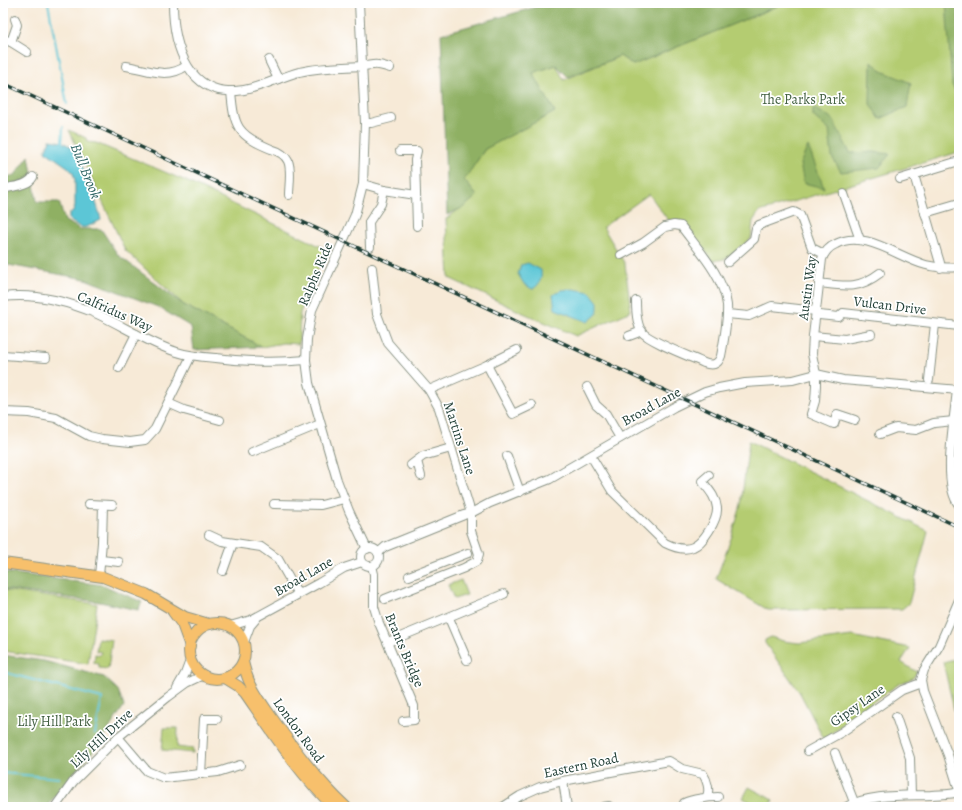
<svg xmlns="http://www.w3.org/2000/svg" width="962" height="810" font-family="Alegreya,serif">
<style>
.green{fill:#b4cc71;stroke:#6a8452}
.forest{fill:#8fb063;stroke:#57764c}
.water{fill:#5cc6d6;stroke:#3e8285}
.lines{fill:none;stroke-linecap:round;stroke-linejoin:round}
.stream{stroke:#5cc6d6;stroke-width:2}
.minor-casing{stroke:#8b9486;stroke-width:10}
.major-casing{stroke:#8b9486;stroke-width:12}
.minor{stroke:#fff;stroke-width:8}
.major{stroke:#f7c06c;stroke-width:10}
.rail-casing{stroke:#1f3d34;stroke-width:3.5}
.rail{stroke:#fff;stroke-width:2;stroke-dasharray:6;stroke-linecap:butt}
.labels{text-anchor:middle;stroke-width:3.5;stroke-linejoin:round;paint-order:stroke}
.park-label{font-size:14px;fill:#446143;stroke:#fff}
.street-label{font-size:14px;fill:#1f3d34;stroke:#fff}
.water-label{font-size:15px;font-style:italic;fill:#316665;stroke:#fff}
</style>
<rect width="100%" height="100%" fill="#fff"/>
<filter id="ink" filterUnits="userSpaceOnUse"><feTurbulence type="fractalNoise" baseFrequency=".025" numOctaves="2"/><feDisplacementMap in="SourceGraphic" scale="8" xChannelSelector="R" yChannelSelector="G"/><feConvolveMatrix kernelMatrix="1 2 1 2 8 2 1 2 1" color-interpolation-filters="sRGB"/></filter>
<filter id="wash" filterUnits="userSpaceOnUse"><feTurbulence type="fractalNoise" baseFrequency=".012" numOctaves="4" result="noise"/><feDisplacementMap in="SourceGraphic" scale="16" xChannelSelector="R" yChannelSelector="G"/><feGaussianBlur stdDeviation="0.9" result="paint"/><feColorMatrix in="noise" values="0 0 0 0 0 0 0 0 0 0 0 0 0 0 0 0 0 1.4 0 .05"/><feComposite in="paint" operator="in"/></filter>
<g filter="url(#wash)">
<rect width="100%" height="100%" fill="#f7ead7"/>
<!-- green -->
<g class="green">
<path d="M785,3H959V152L759,212L753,221L751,239L725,259L713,261L683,222L668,220L649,194L603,227L625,264L631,311L576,336L521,312L449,278L446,219L477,196L464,180L485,149L554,112L532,73L556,65L564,80L620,56L633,65Z"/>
<path d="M69,130L86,138L87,142L96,143L186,181L326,249L300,313L299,344L283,343L262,347L184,305L125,250Z"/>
<path d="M749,441L928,531L909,603L902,609L768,610L716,579L732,536L741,505Z"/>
<path d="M461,580L467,595L454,599L448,585Z"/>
<path d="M3,590L97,604L88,664L3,651Z"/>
<path d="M852,636L910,648L901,662L917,672L913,678L899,684L865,707L824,739L800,693L765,643V640L771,637L783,641L799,643Z"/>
<path d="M98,638L112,640L108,669L99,668V664L94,663L95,654L100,655L101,652L96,651Z"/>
<path d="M959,658V731L943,662Z"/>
<path d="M164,728H178L177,747L193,749V753L162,750Z"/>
<path d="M749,787L773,800L770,807H759L743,798Z"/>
</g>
<!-- forest -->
<g class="forest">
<path d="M550,3H785L633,65L620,56L568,77L556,65L533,73L555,112L485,149L464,180L477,196L464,207L447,215L441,34Z"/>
<path d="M946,3H959V98L952,85Z"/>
<path d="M871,61L882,71L911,83L907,107L880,119L870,104Z"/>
<path d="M813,108L832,118L850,153L874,152L890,154L879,168L841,172L832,157L829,130L813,116Z"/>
<path d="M808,146L824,188L804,183L800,164Z"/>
<path d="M29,156L37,202H59L65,221L80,229H101L118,255L184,305L262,347L194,350L191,327L158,307L85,279L3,264V178L15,175Z"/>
<path d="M3,572L103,585L142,602L138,610L100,602L3,589Z"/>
<path d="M3,655L44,661L104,677L118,690L124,706L97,747L46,807H3Z"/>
</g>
<!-- water -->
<g class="water">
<path d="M50,140C59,141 65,142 72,148C80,156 99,208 101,220C84,228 85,231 69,220V214L73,212L75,206V180L73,173L69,168L45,151Z"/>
<path d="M528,263L541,270C542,278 540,286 532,289L524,284L518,274L521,265Z"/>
<path d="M573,289L590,292L598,302V309L597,314L588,322L555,309L553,295L561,290Z"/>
</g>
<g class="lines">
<!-- stream -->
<g class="stream">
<path d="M48,3L67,104"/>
<path d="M62,143L63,127"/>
<path d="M3,672L102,698L95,734"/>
<path d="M3,773L59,778"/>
</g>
</g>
</g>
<g filter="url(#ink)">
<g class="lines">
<!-- minor casing -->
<g class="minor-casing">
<g id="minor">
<path d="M173,3C173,46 189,100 244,90C261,87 281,77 299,72C320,67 342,67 363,66C368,66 374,64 378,65C382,65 386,67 390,68"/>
<path d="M359,3L365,123L363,184L355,215L312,310L307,339L306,360L309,383L337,480L349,511L367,549"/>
<path d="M3,39L11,42L27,52"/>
<path d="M11,42L17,25L15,19"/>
<path d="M269,60L278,79"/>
<path d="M126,66C147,69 167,80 186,66"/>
<path d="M231,91C234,127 237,135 271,149C278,151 285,155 288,161C292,170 289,185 289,195"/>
<path d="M365,123H371L391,118"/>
<path d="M400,151H417L415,160L417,226"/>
<path d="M914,175L940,263V268"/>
<path d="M900,179L959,161"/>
<path d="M363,184L384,190L416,195"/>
<path d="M3,189C13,186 28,186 33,177"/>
<path d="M844,194L860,240"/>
<path d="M925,213L959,203"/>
<path d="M370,247L369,222L381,204L384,190"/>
<path d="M621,255L643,243L665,227L674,225L681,226C697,248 724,277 727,305C728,321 724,340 721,356C718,365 712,366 704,363C691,357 649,341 642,332C637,325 636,309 636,301"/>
<path d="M728,262L754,239L756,228L759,225L794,212L800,215L812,248L824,254"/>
<path d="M372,268L377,314L388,343L429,390L439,408L471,513V531L479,554L477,561L464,568L385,599"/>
<path d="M819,283C844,286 858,290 880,273"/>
<path d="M3,297C33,293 66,301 95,313C122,325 148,343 177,352C189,356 203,357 216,358C246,362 276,363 306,360"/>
<path d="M727,314L749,316L772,306L816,311"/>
<path d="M819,315L839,317L843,313L959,326"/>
<path d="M629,336L642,331"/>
<path d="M813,336L845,339L871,334"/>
<path d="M3,355L46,358"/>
<path d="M487,365L513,414L532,405"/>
<path d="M119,368L136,334"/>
<path d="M929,380L935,324"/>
<path d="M587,387L596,405L606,414L620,438"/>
<path d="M957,389C955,417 941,484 959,505"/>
<path d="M429,390L487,365L517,350"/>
<path d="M168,403L184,410L220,420"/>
<path d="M3,412L29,413L56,418L89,436L102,439L130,442L145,440L155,429L191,356"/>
<path d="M855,420L837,414L834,424L811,414L815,401L816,386V374L812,354L813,336L822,259C825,251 829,247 836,244C864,229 899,258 926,265C937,268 948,268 959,267"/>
<path d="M880,434L896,428L916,430L934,423L954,421"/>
<path d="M252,452L320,424"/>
<path d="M507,456L520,492"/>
<path d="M591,456L612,491L665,543C673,547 684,551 693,547C703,543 718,520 717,508C716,497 709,490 702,481L709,475"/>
<path d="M417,461L421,476"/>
<path d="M411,465L423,456L451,448"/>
<path d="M89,504L112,505"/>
<path d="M274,504L321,505L344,499"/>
<path d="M209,535L222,541L261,547L278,559L298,594"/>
<circle cx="370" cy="557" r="9"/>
<path d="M378,553L385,547L464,515L471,513L490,503L550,479L674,407L705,392L719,388L745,383L793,380L816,374L843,380L959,390"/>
<path d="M101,560L119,562"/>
<path d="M372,566L374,574V607L379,623L414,706V720L403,721"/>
<path d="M223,571L233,543"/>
<path d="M99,576L102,542L103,505"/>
<path d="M409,576L468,553"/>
<path d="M959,600L939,646L924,670L921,680L923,691L948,755L959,790"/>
<path d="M449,618L467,660"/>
<path d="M230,626L251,620L319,583L344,568L362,562"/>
<path d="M244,642L250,626L256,619"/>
<path d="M388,642L504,594"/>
<path d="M177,688L185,674L191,658"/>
<path d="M896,717L910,758L911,795"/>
<path d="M118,737L147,771L164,778L218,772L240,765"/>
<path d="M808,751L842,732L902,690L921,683"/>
<path d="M835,753L854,802"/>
<path d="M201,774L204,719H217"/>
<path d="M563,781L567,807"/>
<path d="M55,807L73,782L118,737L168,697L187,683L204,675"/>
<path d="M503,807L520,796L540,787L563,781L669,761L682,769L703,774C707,780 710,790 707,796"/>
<path d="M603,807L609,806"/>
<path d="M683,807L684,803C692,799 709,797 718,797"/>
<path d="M846,807C868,794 905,796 931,795C940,794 950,795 959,792"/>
</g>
</g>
<!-- major casing -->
<g class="major-casing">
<g id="major">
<path d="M3,563L103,577L146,594L185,617L209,624"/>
<path d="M173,612L182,624L190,646"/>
<circle cx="217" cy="651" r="28"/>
<path d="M243,662C245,670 247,678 251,685C257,697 265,708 273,719C295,750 318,781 346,807"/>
<path d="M225,678L238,686L245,693C272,732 299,774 334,807"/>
</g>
</g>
<!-- minor -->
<use href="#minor" class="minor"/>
<!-- major -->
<use href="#major" class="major"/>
<!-- rail casing -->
<g class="rail-casing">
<path id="rail" d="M3,83L959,527"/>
</g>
<!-- rail -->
<use href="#rail" class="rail"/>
</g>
</g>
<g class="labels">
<!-- park labels -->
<g class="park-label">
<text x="803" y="104">The Parks Park</text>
<text x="54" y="726">Lily Hill Park</text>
</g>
<!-- street labels -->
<g class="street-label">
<text transform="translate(315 274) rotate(-67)" y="5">Ralphs Ride</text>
<text transform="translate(807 288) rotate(-82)" y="5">Austin Way</text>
<text transform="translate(890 305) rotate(7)" y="5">Vulcan Drive</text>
<text transform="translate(115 311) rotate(24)" y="5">Calfridus Way</text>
<text transform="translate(651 406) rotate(-29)" y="5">Broad Lane</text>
<text transform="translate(460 438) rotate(72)" y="5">Martins Lane</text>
<text transform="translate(303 576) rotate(-30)" y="5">Broad Lane</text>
<text transform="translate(405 650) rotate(67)" y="5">Brants Bridge</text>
<text transform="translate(857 705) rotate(-35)" y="5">Gipsy Lane</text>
<text transform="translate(299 730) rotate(54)" y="5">London Road</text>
<text transform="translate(101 738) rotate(-43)" y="5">Lily Hill Drive</text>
<text transform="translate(581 765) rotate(-12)" y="5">Eastern Road</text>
</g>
<!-- water labels -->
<g class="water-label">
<text transform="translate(86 171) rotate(68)" y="5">Bull Brook</text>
</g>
</g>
<!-- margin -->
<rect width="962" height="810" fill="none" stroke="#fff" stroke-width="16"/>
</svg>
